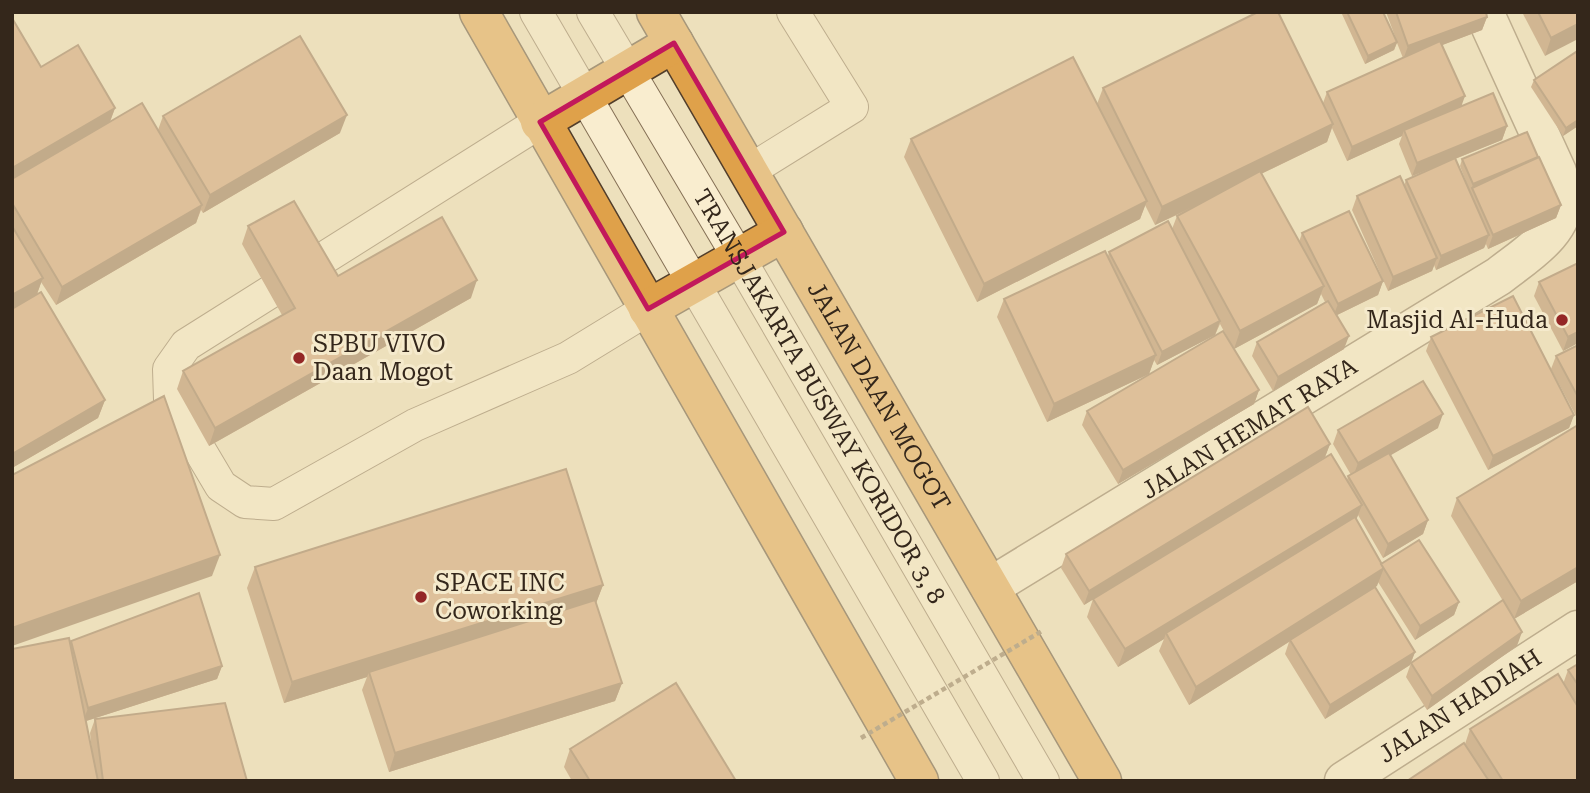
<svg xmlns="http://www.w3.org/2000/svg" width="1590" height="793" font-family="'Roboto Serif',serif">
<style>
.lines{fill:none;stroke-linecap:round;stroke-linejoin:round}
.lane-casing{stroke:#857056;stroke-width:34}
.street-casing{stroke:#857056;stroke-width:41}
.highway-casing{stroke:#523e2b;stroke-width:41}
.lane{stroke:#f9edcf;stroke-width:32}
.street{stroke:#f9edcf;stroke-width:38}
.highway{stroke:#dfa14a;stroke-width:38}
.path-bridge{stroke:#857056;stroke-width:4.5;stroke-dasharray:5 3.5;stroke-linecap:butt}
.wall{fill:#af8461}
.shaded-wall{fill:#8f6b4f}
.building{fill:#cc9971;stroke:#8f6b4f;stroke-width:2}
.marked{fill:none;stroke:#c2185b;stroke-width:5;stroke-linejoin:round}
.poi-dot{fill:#942726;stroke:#f5eacc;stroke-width:2.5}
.labels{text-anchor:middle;stroke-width:6;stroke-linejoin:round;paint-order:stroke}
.poi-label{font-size:24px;fill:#34271b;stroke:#f5eacc;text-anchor:start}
.street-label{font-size:24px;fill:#34271b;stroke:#f5eacc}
</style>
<rect width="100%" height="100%" fill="#ede0bc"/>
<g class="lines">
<!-- lane casing -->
<g class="lane-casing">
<g id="lane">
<path d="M536,12L983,781"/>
<path id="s1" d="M593,12L739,258L1043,781"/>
<path d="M540,122L186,345L169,369L170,400L221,486L245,502L274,504L415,425L568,358L648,309"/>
<path d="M749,171L852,107L793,12"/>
</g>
</g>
<!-- street casing -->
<g class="street-casing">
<g id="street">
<path id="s2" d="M990,587L1499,276C1524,256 1568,231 1563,193C1562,186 1559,178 1557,172L1484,12"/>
<path id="s3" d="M1344,781L1578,630"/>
</g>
</g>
<!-- highway casing -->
<g class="highway-casing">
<g id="highway">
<path d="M479,12L919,781"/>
<path id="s4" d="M656,12L1102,781"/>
<path d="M540,122L674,43"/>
<path d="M648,309L784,232"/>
</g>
</g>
<!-- lane -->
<use href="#lane" class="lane"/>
<!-- street -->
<use href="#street" class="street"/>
<!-- highway -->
<use href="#highway" class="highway"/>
<!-- path-bridge -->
<path class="path-bridge" d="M861,738L1042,631"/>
</g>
<!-- wall -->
<g class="wall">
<path d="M1341,12H1383L1396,39L1386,12H1486L1487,17L1482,30L1442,45L1462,106L1507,126L1502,140L1455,159L1470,192L1460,166L1462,159L1538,157L1561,205L1556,218L1488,249L1486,244L1484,248L1436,270L1434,265L1432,271L1388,291L1352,210L1357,196L1404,186L1406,180L1432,168L1412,176L1399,144L1402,136L1347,161L1332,128L1327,142L1261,174L1299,242L1302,233L1383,281L1378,295L1337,315L1344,349L1273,391L1252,356L1257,342L1325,302L1321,294L1317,304L1234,349L1259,390L1254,404L1118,484L1082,425L1087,411L1231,344L1220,324L1215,335L1157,365L1154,360L1149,374L1047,422L997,317L1004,299L1108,256L1109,252L1172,229L1177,216L1194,207L1155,225L1145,205L1140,219L977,302L904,157L911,139L1097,104L1103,88L1323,103L1327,92L1403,58L1397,43L1394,50L1365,64Z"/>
<path d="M1522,12H1578L1545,56Z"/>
<path d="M12,18L41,67L115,108L110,122L158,130L163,116L340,133L203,213L201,210L196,223L56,305L41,282L37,295L105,400L98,418L12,468Z"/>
<path d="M1534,80L1578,126L1563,136L1531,87Z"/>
<path d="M248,226L338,276L471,298L209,446L177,389L183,371L282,315L242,244Z"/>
<path d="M1539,282L1578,343L1563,351L1534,296Z"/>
<path d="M1431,337L1574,415L1569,428L1488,470L1426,351Z"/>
<path d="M1578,345V418H1577L1551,369L1556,356Z"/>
<path d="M1438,428L1390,455L1428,520L1423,534L1383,558L1358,515L1356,519L1381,564L1459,602L1454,615L1415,640L1378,582L1375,587L1415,652L1410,665L1325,719L1285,654L1289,642L1189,705L1159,651L1164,639L1118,667L1087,617L1093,599L1347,480L1348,476L1351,475L1333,444L1338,430Z"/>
<path d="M1330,444L1325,457L1084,605L1061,568L1066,554Z"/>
<path d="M1457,498L1578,581L1514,619L1517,646L1427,710L1406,677L1411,663L1503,601L1451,516Z"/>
<path d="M255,567L603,585L596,603L622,683L615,701L389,772L362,690L367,677L284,703L247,588Z"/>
<path d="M71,641L222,666L217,679L86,721L92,752L90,733L95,719L247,781H12Z"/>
<path d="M1578,664V781H1407L1465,744L1470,729L1563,684L1568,670Z"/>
<path d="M570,749L736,781H572L564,767Z"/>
</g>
<!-- shaded-wall -->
<g class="shaded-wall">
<path d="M1487,17L1482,30L1403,60L1408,46Z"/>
<path d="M1578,24V39L1545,56L1551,38Z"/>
<path d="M1397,42L1394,50L1365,64L1368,56Z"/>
<path d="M1465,96L1460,110L1404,130L1402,136L1347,161L1352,147Z"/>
<path d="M115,108L107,129L12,184V168Z"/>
<path d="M347,115L340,133L203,213L210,195Z"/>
<path d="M1578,120V126L1563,136L1566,128Z"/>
<path d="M1333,124L1327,142L1155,225L1162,207Z"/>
<path d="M1507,126L1502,140L1412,176L1417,163Z"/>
<path d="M1538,157L1535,164L1472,188L1473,184Z"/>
<path d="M1147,201L1140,219L977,302L984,284Z"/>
<path d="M202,205L196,223L56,305L62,287Z"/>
<path d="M1561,205L1556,218L1488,249L1493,235Z"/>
<path d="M1489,235L1484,248L1436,270L1441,256Z"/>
<path d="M1437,258L1432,271L1388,291L1393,277Z"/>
<path d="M43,278L36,296L12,310V295Z"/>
<path d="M477,280L471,298L209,446L215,428Z"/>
<path d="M1383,281L1378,295L1333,317L1338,304Z"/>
<path d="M1324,286L1317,304L1234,349L1240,331Z"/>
<path d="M1220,321L1215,335L1157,365L1162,352Z"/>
<path d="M1578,332V343L1563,351L1568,337Z"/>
<path d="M1349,336L1344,349L1273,391L1278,377Z"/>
<path d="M1156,355L1149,374L1047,422L1054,404Z"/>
<path d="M1259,390L1254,404L1118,484L1123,470Z"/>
<path d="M105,400L98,418L12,468V454Z"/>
<path d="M1443,414L1438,428L1353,477L1358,463Z"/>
<path d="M1574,415L1569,428L1488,470L1493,456Z"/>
<path d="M1330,444L1325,457L1084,605L1089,591Z"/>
<path d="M1362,505L1355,523L1166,633L1164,639L1118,667L1125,649Z"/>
<path d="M1428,520L1423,534L1383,558L1388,544Z"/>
<path d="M220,555L212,576L12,646V628Z"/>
<path d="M1578,567V581L1514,619L1521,601Z"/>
<path d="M1384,568L1377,586L1189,705L1196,687Z"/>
<path d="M603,585L595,606L369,672L367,677L284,703L292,682Z"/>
<path d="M1459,602L1454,615L1415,640L1420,626Z"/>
<path d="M1522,632L1517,646L1427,710L1432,696Z"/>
<path d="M1415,652L1410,665L1325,719L1330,705Z"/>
<path d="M222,666L217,679L83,722L88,708Z"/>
<path d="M622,683L615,701L389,772L395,753Z"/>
</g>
<!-- building -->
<g class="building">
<path d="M1258,12H1278L1333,124L1162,207L1103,88Z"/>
<path d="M1347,12H1383L1397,42L1368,56Z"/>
<path d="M1396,12H1486L1487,17L1408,46Z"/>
<path d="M1538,12H1578V24L1551,38Z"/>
<path d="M12,18L41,67L78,45L115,108L12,168Z"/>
<path d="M300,36L347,115L210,195L163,116Z"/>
<path d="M1440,41L1465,96L1352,147L1327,92Z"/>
<path d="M1576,52L1578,55V120L1566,128L1534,80Z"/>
<path d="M1073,57L1147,201L984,284L911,139Z"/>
<path d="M1493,93L1507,126L1417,163L1404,130Z"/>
<path d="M142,103L202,205L62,287L12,203V179Z"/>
<path d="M1527,132L1538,157L1473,184L1462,159Z"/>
<path d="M1539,157L1561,205L1493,235L1472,188Z"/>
<path d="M1455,158L1489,235L1441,256L1406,180Z"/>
<path d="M1260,171L1324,286L1240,331L1177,216Z"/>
<path d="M1400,176L1437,258L1393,277L1357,196Z"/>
<path d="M294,201L338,276L442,217L477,280L215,428L183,371L295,308L248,226Z"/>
<path d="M1349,211L1383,281L1338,304L1302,233Z"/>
<path d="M1168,221L1220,321L1162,352L1109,252Z"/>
<path d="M12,226L43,278L12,295Z"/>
<path d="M1105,251L1156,355L1054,404L1004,299Z"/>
<path d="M1578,263V332L1568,337L1539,282Z"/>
<path d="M41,292L105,400L12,454V309Z"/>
<path d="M1513,296L1574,415L1493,456L1431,337Z"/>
<path d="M1328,301L1349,336L1278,377L1257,342Z"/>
<path d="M1223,331L1259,390L1123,470L1087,411Z"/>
<path d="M1578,345V397L1556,356Z"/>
<path d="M1423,381L1443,414L1358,463L1338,430Z"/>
<path d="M164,396L220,555L12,628V475Z"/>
<path d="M1308,407L1330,444L1089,591L1066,554Z"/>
<path d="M1578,425V567L1521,601L1457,498Z"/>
<path d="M1389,453L1428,520L1388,544L1348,476Z"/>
<path d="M1331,454L1362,505L1125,649L1093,599Z"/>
<path d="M566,469L603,585L292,682L255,567Z"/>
<path d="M1355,517L1384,568L1196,687L1166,633Z"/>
<path d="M1419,540L1459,602L1420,626L1381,564Z"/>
<path d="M1375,587L1415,652L1330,705L1290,640Z"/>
<path d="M199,593L222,666L88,708L71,641Z"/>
<path d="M595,600L622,683L395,753L369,672Z"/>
<path d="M1503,600L1522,632L1432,696L1411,663Z"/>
<path d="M69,638L98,781H12V649Z"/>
<path d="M1578,664V685L1568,670Z"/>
<path d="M1558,674L1578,707V781H1503L1470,729Z"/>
<path d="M676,683L736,781H590L570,749Z"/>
<path d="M225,703L247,781H103L95,719Z"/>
<path d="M1464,743L1489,781H1407Z"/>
</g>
<!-- marked area -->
<path d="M0 0H1590V793H0ZM674,43L784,232L648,309L540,122Z" fill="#ede0bc" fill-opacity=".55" fill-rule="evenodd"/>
<path class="marked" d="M674,43L784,232L648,309L540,122Z"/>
<!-- markers -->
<g class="poi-dot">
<circle cx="1562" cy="320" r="7"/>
<circle cx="299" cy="358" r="7"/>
<circle cx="421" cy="597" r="7"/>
</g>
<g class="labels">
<!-- poi labels -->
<g class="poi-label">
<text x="1548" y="328" text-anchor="end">Masjid Al-Huda</text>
<text x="313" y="352">SPBU VIVO<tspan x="313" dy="28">Daan Mogot</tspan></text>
<text x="435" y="591">SPACE INC<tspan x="435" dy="28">Coworking</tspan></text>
</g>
<!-- street labels -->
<g class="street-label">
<text dy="8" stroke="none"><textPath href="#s1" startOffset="446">TRANSJAKARTA BUSWAY KORIDOR 3, 8</textPath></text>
<text dy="8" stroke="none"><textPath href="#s4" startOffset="444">JALAN DAAN MOGOT</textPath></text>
<text dy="8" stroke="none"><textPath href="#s2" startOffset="304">JALAN HEMAT RAYA</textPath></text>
<text dy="8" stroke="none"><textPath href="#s3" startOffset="138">JALAN HADIAH</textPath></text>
</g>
</g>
<!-- border -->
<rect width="1590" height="793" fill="none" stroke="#34271b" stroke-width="28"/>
</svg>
